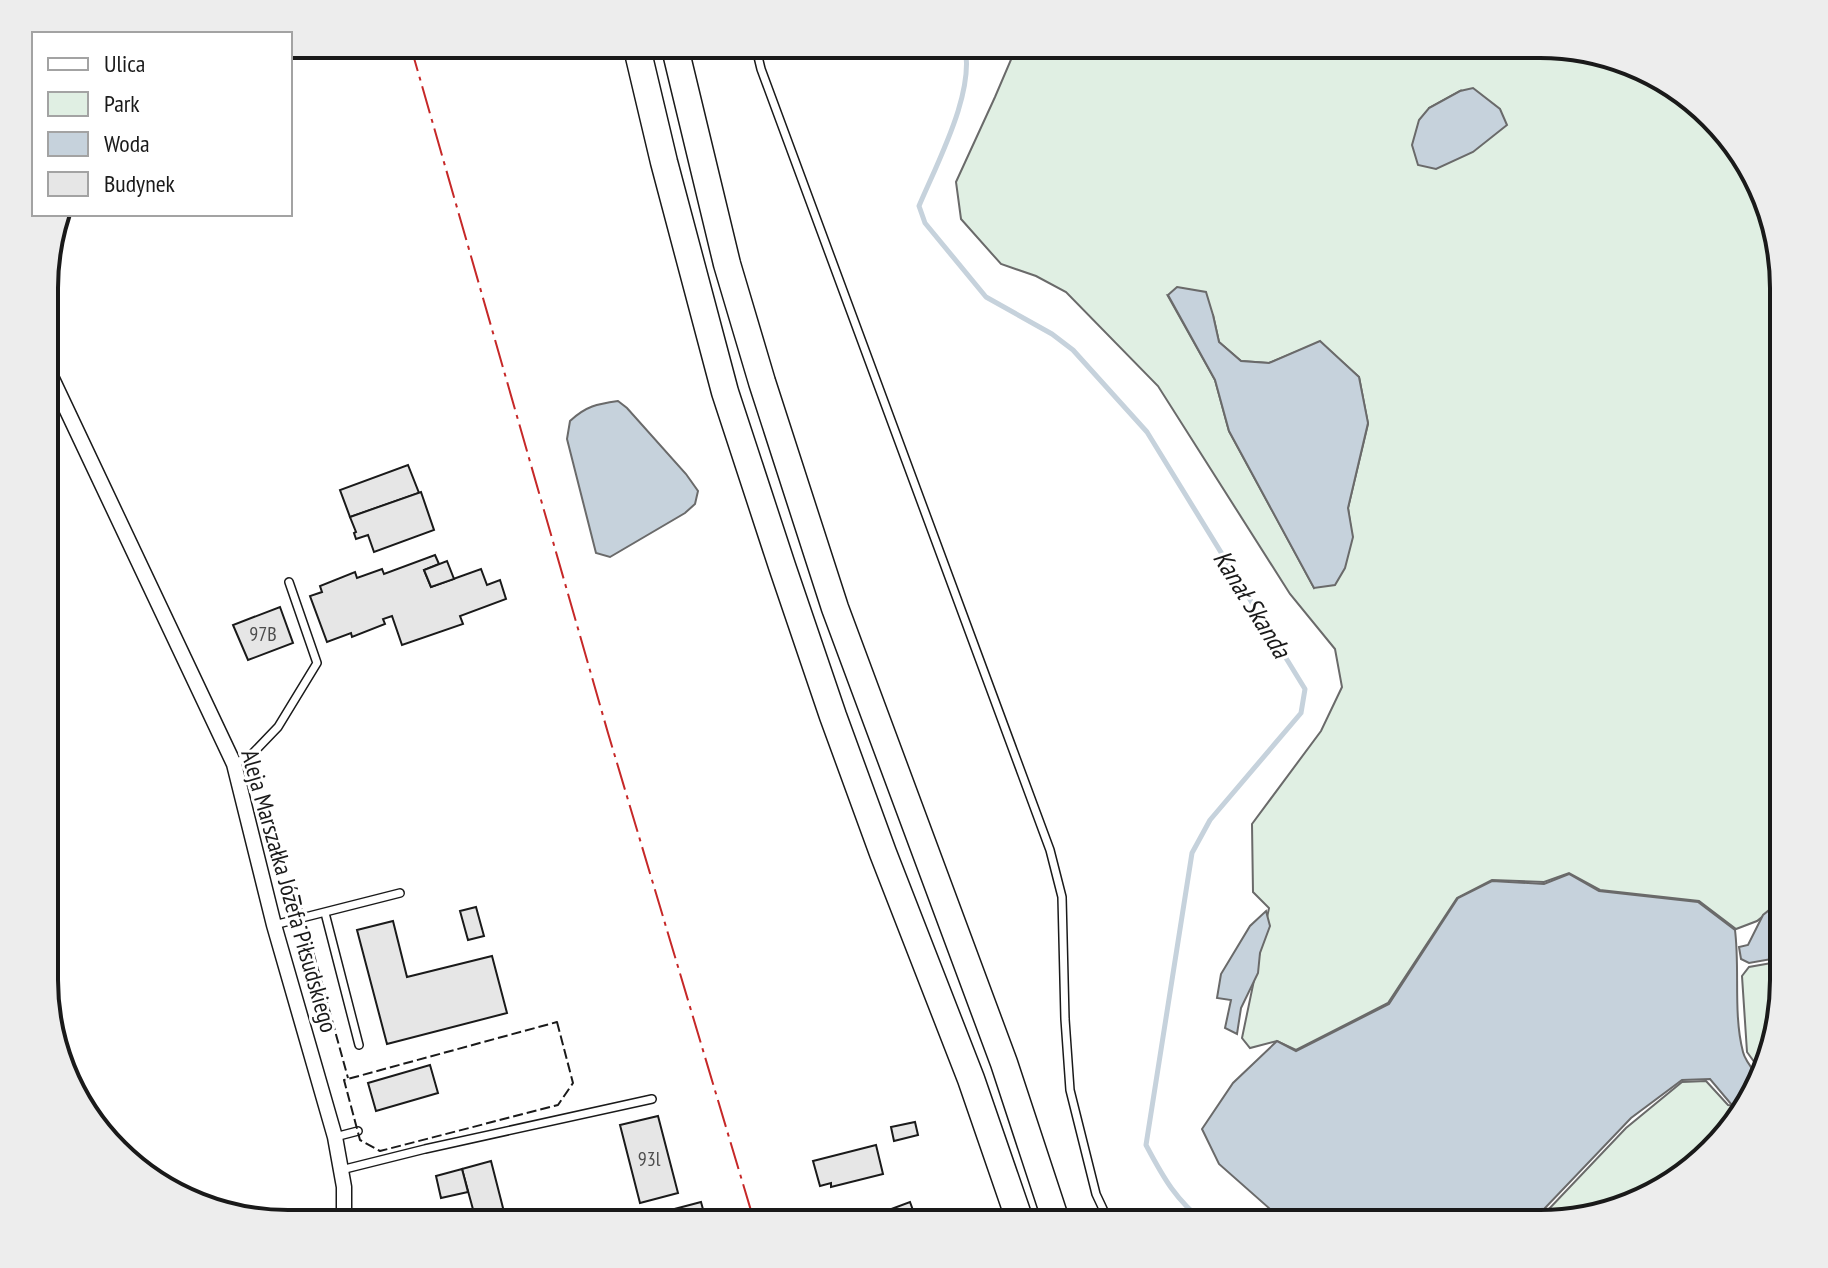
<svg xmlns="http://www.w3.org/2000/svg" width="1828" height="1268" font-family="'PT Sans Narrow',sans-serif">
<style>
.green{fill:#e0efe3;stroke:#6a6a6a;stroke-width:2;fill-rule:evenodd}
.water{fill:#c6d2dc;stroke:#6a6a6a;stroke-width:2}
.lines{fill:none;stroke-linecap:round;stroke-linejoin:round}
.stream{stroke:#c6d2dc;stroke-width:5}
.building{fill:#e6e6e6;stroke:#1a1a1a;stroke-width:2}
.service-casing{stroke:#1a1a1a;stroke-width:10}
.minor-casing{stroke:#1a1a1a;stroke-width:17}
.motorway-casing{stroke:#1a1a1a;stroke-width:29}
.service{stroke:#fff;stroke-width:7}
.minor{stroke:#fff;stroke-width:14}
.motorway{stroke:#fff;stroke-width:26}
.fence{stroke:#1a1a1a;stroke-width:2;stroke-dasharray:10 4;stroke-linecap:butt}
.power{stroke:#c62828;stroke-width:2;stroke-dasharray:28 6 4 6;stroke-linecap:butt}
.labels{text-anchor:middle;stroke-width:6;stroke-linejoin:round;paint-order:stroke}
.number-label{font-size:20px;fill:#4d4d4d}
.street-label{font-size:24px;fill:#1a1a1a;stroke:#fff}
.water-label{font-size:26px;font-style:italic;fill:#1a1a1a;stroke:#fff}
.rim{fill:none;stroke:#1a1a1a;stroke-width:4}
</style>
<rect width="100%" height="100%" fill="#fff"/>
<!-- green -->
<g class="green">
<path d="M1015,44L1555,45L1619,57L1688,94L1751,167L1771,231L1766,226L1783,326V900L1757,921L1736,929L1699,901L1600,890L1569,873L1544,882L1492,880L1457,898L1388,1003L1296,1050L1277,1041L1250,1048L1242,1038L1269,908L1253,892L1252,824L1321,731L1342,687L1335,649L1290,594L1158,386L1066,292L1036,276L1001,264L961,219L956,182L995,97L1016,48ZM1460,91L1436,169L1429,108ZM1168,296L1213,315L1219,342L1241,361L1269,363L1320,342L1359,377L1368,424L1348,508L1352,537L1314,588L1229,431L1215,380Z"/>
<path d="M1783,961C1784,998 1780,1041 1763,1074L1747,1052L1742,976L1749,967Z"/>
<path d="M1706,1081L1728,1105L1745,1107L1734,1128L1648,1199L1545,1223L1547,1211L1626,1128L1682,1082Z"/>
</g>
<!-- water -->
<g class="water">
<path d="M1473,88L1500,109L1507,125L1473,152L1436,169L1418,165L1412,145L1419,120L1429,108L1460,91Z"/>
<path d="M1766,225L1771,231L1783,274V326L1776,283L1763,232Z"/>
<path d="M1177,287L1206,292L1213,315L1219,342L1241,361L1269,363L1320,341L1359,377L1368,423L1348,508L1353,537L1345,568L1335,585L1314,588L1229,431L1215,380L1168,295Z"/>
<path d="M618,401L627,408L686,474L698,491L695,504L685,513L610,557L596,553L567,439L570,421C586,406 597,404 618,401Z"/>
<path d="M1569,874L1599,891L1698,902L1735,930C1740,970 1733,1013 1743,1052C1745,1061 1754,1071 1760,1079L1746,1104H1731L1710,1079L1682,1080L1631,1118L1545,1208L1542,1223L1540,1224H1287L1219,1164L1202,1129L1233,1083L1277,1041L1296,1051L1389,1004L1458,898L1492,881L1544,884Z"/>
<path d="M1783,899V957L1749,963L1741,959L1739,947L1748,945L1763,915Z"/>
<path d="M1266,911L1270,926L1260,953L1258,973L1241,1008L1237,1034L1225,1028L1231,1000L1217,998L1221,974L1250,926Z"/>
</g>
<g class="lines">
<!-- stream -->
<path class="stream" d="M964,44C977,89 937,163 919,206L925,223L986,297L1052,334L1073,350L1147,432L1305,689L1301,713L1210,820L1192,853L1146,1145C1164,1179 1176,1200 1206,1224"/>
</g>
<!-- building -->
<g class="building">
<path d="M408,465L419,493L350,517L340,490Z"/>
<path d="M421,492L434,530L374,552L368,535L356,539L354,533L356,532L350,517Z"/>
<path d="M435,555L439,564L424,570L431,587L481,569L487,585L500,580L506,599L460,616L463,624L402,645L392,616L383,619L385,624L352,637L351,633L327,642L310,596L322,592L320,586L355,572L357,578L382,569L384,574Z"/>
<path d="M447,561L454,579L431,587L424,570Z"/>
<path d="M280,607L293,643L248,660L233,625Z"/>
<path d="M476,907L484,936L468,940L460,911Z"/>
<path d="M393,921L407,977L492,956L507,1013L387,1044L357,930Z"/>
<path d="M430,1065L438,1093L376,1111L368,1083Z"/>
<path d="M658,1116L678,1193L640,1203L620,1125Z"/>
<path d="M915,1122L918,1135L894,1141L891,1127Z"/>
<path d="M876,1145L883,1174L831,1187V1183L820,1186L813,1161Z"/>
<path d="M491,1161L502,1204L507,1224H477L462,1169Z"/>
<path d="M462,1169L468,1192L441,1198L436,1176Z"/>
<path d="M701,1202L707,1224H646L644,1217Z"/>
<path d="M910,1202L918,1224H851Z"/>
</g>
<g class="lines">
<!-- service casing -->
<g class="service-casing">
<g id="service">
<path d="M755,44L761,69L1050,850L1062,897L1065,1019L1070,1090L1096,1194L1110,1224"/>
<path d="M234,764L252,754L278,727L317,663L289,582"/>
<path d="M325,913L359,1045"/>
<path d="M274,925L400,893"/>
<path d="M335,1137L358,1131"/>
<path d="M341,1170L425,1149L652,1099"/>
</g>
</g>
<!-- minor casing -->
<g class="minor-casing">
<path id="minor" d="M46,366L234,764L274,925L335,1137L344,1187V1214L342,1224"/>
</g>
<!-- motorway casing -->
<g class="motorway-casing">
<g id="motorway">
<path d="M636,44L664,162L725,392L782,566L833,716L883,853L971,1079L1021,1224"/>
<path d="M674,44L727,264L762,382L835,608L1004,1063L1057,1224"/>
</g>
</g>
<!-- service -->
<use href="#service" class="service"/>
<!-- minor -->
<use href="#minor" class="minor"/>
<!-- motorway -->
<use href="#motorway" class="motorway"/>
<!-- fence -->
<g class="fence">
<path d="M299,895L302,909"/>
<path d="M306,926L348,1078"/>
<path d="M557,1022L573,1083L558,1105L380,1151L360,1140L344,1080Z"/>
</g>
<!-- power -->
<path class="power" d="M410,44L608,733L755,1224"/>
</g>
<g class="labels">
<!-- number labels -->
<g class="number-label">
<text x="263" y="641">97B</text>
<text x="649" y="1166">93l</text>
</g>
<!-- street labels -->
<g class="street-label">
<text transform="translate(289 891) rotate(74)" y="8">Aleja Marszałka Józefa Piłsudskiego</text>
</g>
<!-- water labels -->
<g class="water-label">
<text transform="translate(1252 604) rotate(58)" y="9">Kanał Skanda</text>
</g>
</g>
<!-- crop -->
<path d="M0 0H1828V1268H0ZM288 58H1540A230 230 0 0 1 1770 288V980A230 230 0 0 1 1540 1210H288A230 230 0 0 1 58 980V288A230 230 0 0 1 288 58Z" fill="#ededed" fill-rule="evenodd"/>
<path class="rim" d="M288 58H1540A230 230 0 0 1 1770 288V980A230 230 0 0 1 1540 1210H288A230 230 0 0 1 58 980V288A230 230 0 0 1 288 58Z"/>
<!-- legend -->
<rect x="32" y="32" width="260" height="184" fill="#ffffff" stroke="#a3a3a3" stroke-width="2"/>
<rect x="48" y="58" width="40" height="12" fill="#ffffff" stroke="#a3a3a3" stroke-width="2"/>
<text x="104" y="72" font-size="24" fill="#1a1a1a">Ulica</text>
<rect x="48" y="92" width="40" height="24" fill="#e0efe3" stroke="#a3a3a3" stroke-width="2"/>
<text x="104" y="112" font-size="24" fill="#1a1a1a">Park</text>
<rect x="48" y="132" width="40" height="24" fill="#c6d2dc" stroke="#a3a3a3" stroke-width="2"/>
<text x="104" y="152" font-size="24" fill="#1a1a1a">Woda</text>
<rect x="48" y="172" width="40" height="24" fill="#e6e6e6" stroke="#a3a3a3" stroke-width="2"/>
<text x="104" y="192" font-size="24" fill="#1a1a1a">Budynek</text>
</svg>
